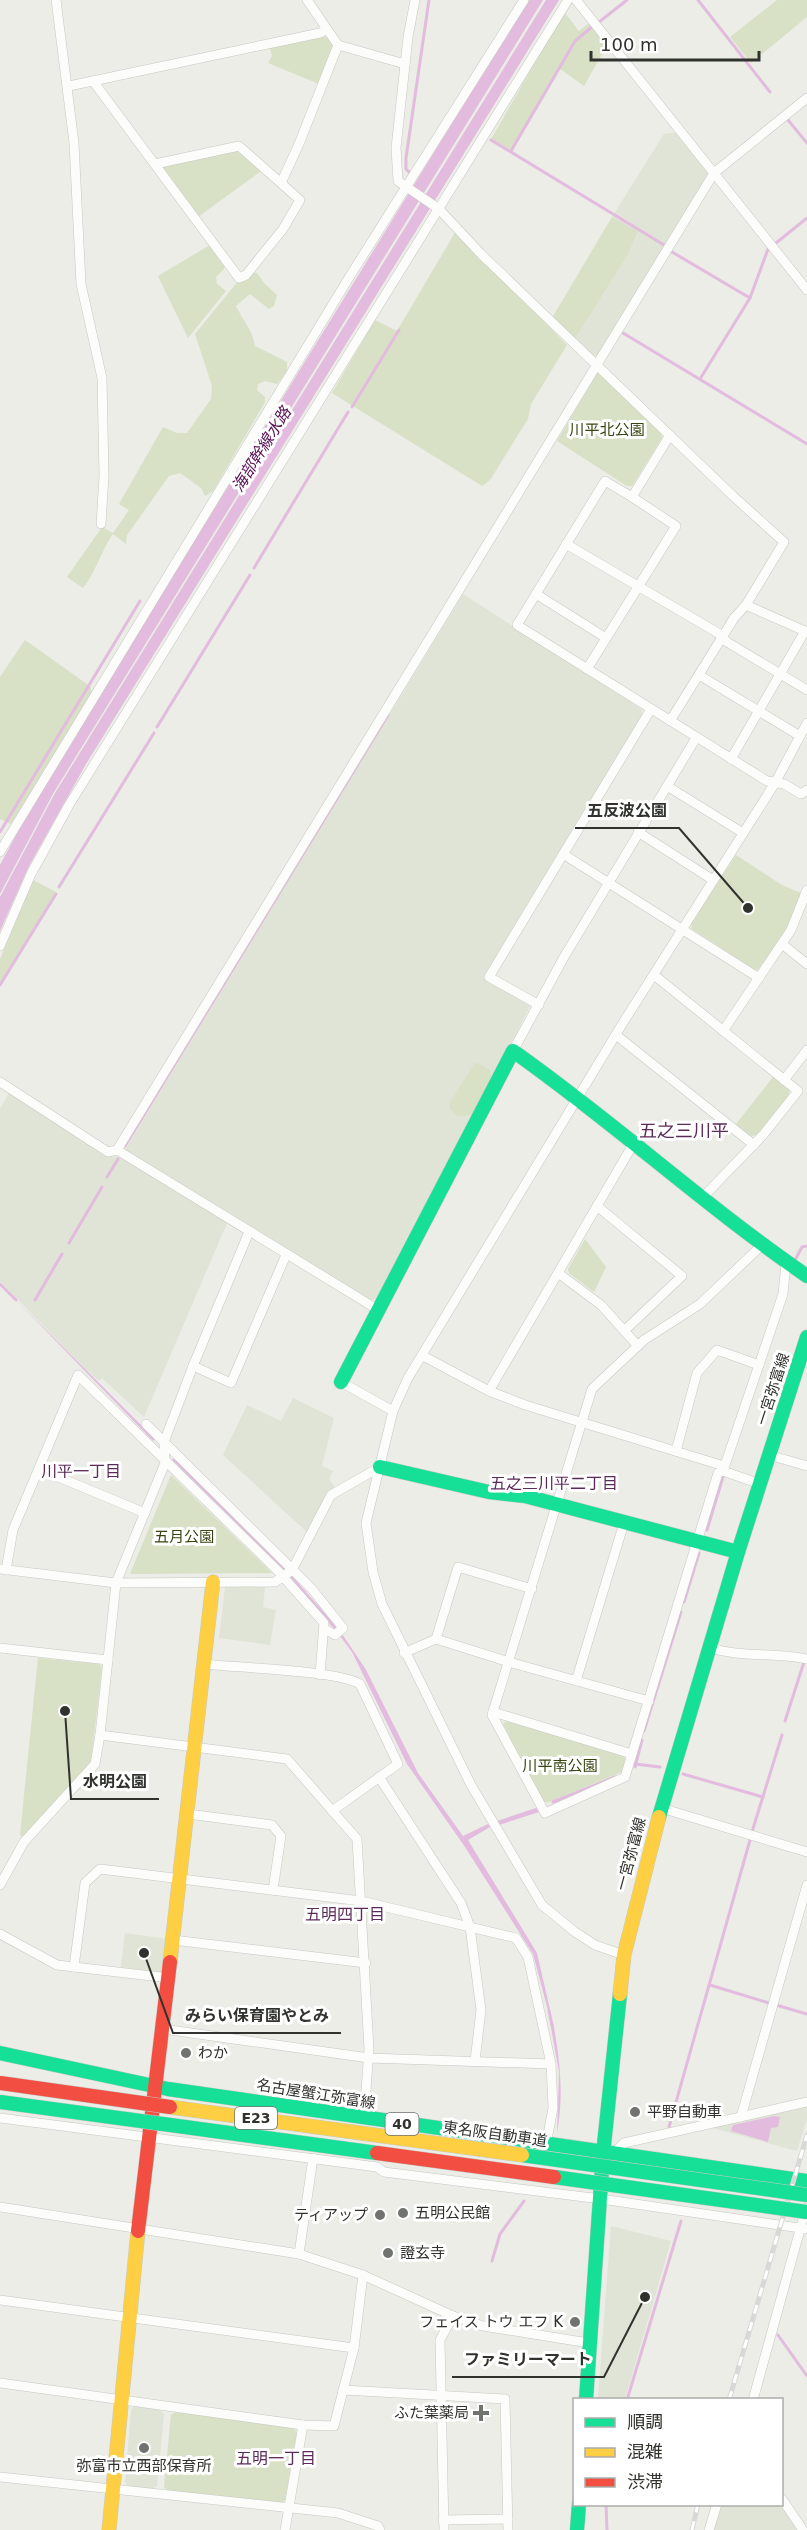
<svg xmlns="http://www.w3.org/2000/svg" width="807" height="2530" font-family="'DejaVu Sans','Noto Sans JP',sans-serif">
<style>
.built{fill:#e0e4d6}
.green{fill:#d8e0c6}
.water{fill:#e3bbdf}
.lines{fill:none;stroke-linecap:round;stroke-linejoin:round}
.stream{stroke:#e3bbdf;stroke-width:3}
.street-casing{stroke:#c6c8c2;stroke-width:10}
.fast-casing{stroke:#c6c8c2;stroke-width:15}
.slow-casing{stroke:#c6c8c2;stroke-width:15}
.jam-casing{stroke:#c6c8c2;stroke-width:15}
.street{stroke:#fcfcfb;stroke-width:9}
.fast{stroke:#16e098;stroke-width:14}
.slow{stroke:#ffcf43;stroke-width:14}
.jam{stroke:#f24e42;stroke-width:14}
.rail-casing{stroke:#d8d9d7;stroke-width:5}
.rail{stroke:#fff;stroke-width:3;stroke-dasharray:9;stroke-linecap:butt}
.fast-bridge-casing{stroke:#c6c8c4;stroke-width:15;stroke-linecap:butt}
.slow-bridge-casing{stroke:#c6c8c4;stroke-width:15;stroke-linecap:butt}
.jam-bridge-casing{stroke:#c6c8c4;stroke-width:15;stroke-linecap:butt}
.fast-bridge{stroke:#16e098;stroke-width:14}
.slow-bridge{stroke:#ffcf43;stroke-width:14}
.jam-bridge{stroke:#f24e42;stroke-width:14}
.poi-dot{fill:#71736e;stroke:#fff;stroke-width:2}
.labels{text-anchor:middle;stroke-width:6;stroke-linejoin:round;paint-order:stroke}
.shield{fill:#fff;stroke:#6e706c;stroke-width:1.5}
.shield-label{font-size:14px;font-weight:bold;fill:#30322d}
.park-label{font-size:15px;fill:#38440f;stroke:#fff}
.street-label{font-size:15px;fill:#30322d;stroke:#fff}
.poi-label{font-size:15px;fill:#30322d;stroke:#fff;text-anchor:start}
.water-label{font-size:16px;font-style:italic;fill:#551154;stroke:#fff}
.neighbourhood-label{font-size:16px;fill:#5b295a;stroke:#fff}
.quarter-label{font-size:18px;fill:#5b295a;stroke:#fff}
.leader{fill:none;stroke:#30322d;stroke-width:2}
.callout-dot{fill:#30322d;stroke:#fff;stroke-width:2}
.callout-label{font-size:16px;text-anchor:middle;font-weight:bold;fill:#30322d;stroke:#fff;stroke-width:6;stroke-linejoin:round;paint-order:stroke}
</style>
<rect width="100%" height="100%" fill="#ebede6"/>
<!-- built -->
<g class="built">
<path d="M679,132L708,168L709,174L599,355L594,356L575,339L627,256L638,233L612,217L664,134Z"/>
<path d="M463,594L641,709L642,715L485,974L486,980L530,1006L380,1298L371,1300L125,1150Z"/>
<path d="M9,1093L110,1156L121,1157L227,1223L144,1417L102,1378L99,1381L84,1368L0,1281V1109Z"/>
<path d="M293,1398L334,1418L322,1466L333,1471L329,1479L335,1487L320,1506L309,1534L223,1455L247,1405L281,1421Z"/>
<path d="M265,1586L263,1607L276,1610L270,1645L219,1638L225,1587Z"/>
<path d="M125,1933L167,1939L162,1973L121,1967Z"/>
<path d="M807,2105V2119L797,2151L712,2128Z"/>
<path d="M611,2226L671,2241L625,2399H598Z"/>
<path d="M135,2406L160,2410L164,2414L157,2486L152,2489L128,2487L125,2482L131,2410Z"/>
<path d="M721,2504L780,2505L799,2530H713Z"/>
</g>
<!-- green -->
<g class="green">
<path d="M777,0H807V17L751,63L730,37Z"/>
<path d="M564,12L579,31L593,20L606,40V47L584,86L560,69L511,153L490,141Z"/>
<path d="M323,36L330,39L334,47L319,84L268,63L272,56L270,48Z"/>
<path d="M235,150L261,171L198,217L163,170L164,165Z"/>
<path d="M612,217L638,232L627,256L575,339L552,318Z"/>
<path d="M456,231L567,345L531,404L528,419L490,480L482,486L332,393L375,320L397,331Z"/>
<path d="M210,245L225,260L224,269L216,277L217,284L226,291L188,338L158,276Z"/>
<path d="M252,272L257,273L264,283L277,295L274,306L269,309L250,294L236,306C243,321 252,329 255,346L287,362V371L277,384L265,381L258,384L257,390L265,397V402L213,491L205,496L201,488L180,473L169,476L127,535L126,544L113,534C101,551 96,572 83,588L67,577L102,527L113,533L129,510L119,504L163,427L177,433H187L211,399L212,386L195,334L239,280Z"/>
<path d="M598,372L661,432L662,438L632,486H627L557,441Z"/>
<path d="M25,640L91,687V695L11,824L0,819V677Z"/>
<path d="M736,855L782,885L801,893L787,929L759,969L755,970L692,929L691,923Z"/>
<path d="M33,880L56,892L0,983V959Z"/>
<path d="M478,1063L491,1071V1077L472,1115L458,1116L450,1109L449,1104L474,1064Z"/>
<path d="M773,1077L789,1090V1095L757,1135L751,1136L736,1124Z"/>
<path d="M585,1239L606,1267L594,1292L569,1273L568,1269Z"/>
<path d="M171,1475L272,1573L130,1574Z"/>
<path d="M38,1658L99,1664L102,1667L91,1761L24,1838L20,1835Z"/>
<path d="M506,1721L623,1755L625,1759L622,1772L549,1802H544L503,1724Z"/>
<path d="M175,2412L293,2428L297,2432L285,2500L281,2503L169,2492L164,2487L171,2415Z"/>
</g>
<!-- water -->
<g class="water">
<path d="M528,0H543L54,792L0,894V865L37,796Z"/>
<path d="M546,0H559L86,764L29,866L0,931V897L55,793Z"/>
<path d="M14,1298L155,1439L153,1441Z"/>
<path d="M174,1458L285,1569L284,1571L172,1460Z"/>
<path d="M292,1576L337,1627L334,1629L290,1578Z"/>
<path d="M342,1634L365,1668L418,1773L463,1836L488,1824L490,1827L468,1840L537,1953L551,2014H549L533,1954L465,1847L407,1764L352,1652L340,1636Z"/>
<path d="M536,1808L539,1812L496,1826L494,1822Z"/>
<path d="M550,2022H553C560,2061 564,2094 557,2134L559,2072Z"/>
<path d="M774,2116L780,2117L778,2127L771,2128L768,2142L731,2131L733,2125Z"/>
</g>
<g class="lines">
<!-- stream -->
<g class="stream">
<path d="M698,0L770,92"/>
<path d="M599,22L627,0"/>
<path d="M788,120L807,143"/>
<path d="M491,140L664,245"/>
<path d="M511,151L575,41L593,26"/>
<path d="M409,172L406,169V158L429,0"/>
<path d="M776,243L807,218"/>
<path d="M672,252L750,298"/>
<path d="M623,333L807,444"/>
<path d="M700,379L750,298L768,249"/>
<path d="M352,407L399,330"/>
<path d="M254,568L348,412"/>
<path d="M157,727L250,575"/>
<path d="M0,832L140,601"/>
<path d="M59,887L154,733"/>
<path d="M0,985L56,894"/>
<path d="M125,1146L388,715"/>
<path d="M107,1177L118,1159"/>
<path d="M69,1243L102,1187"/>
<path d="M795,1260L802,1247L807,1246"/>
<path d="M0,1284L16,1300"/>
<path d="M35,1300L62,1254"/>
<path d="M707,1530L723,1477"/>
<path d="M684,1602L699,1553"/>
<path d="M785,1721L804,1662"/>
<path d="M644,1731L681,1612"/>
<path d="M635,1764L660,1767"/>
<path d="M635,1767L642,1740"/>
<path d="M683,1774L763,1797"/>
<path d="M553,1802L615,1777"/>
<path d="M752,1832L782,1735"/>
<path d="M710,1985L769,2003"/>
<path d="M776,2005L807,2014"/>
<path d="M549,2011L552,2025"/>
<path d="M669,2127L750,1840"/>
<path d="M492,2261L500,2234L524,2201"/>
<path d="M778,2335L807,2376"/>
<path d="M627,2400L681,2221"/>
<path d="M606,2504L607,2530"/>
</g>
<!-- street casing -->
<g class="street-casing">
<g id="street">
<path d="M56,0L74,143L81,284L102,378L104,476L101,524"/>
<path d="M307,0L338,45L405,64"/>
<path d="M415,0L408,37L396,148L398,181L439,209L481,254L733,496L784,542L746,605L807,632"/>
<path d="M576,0L807,290"/>
<path d="M93,81L239,278L246,275L283,229L300,200L239,146L155,164"/>
<path d="M69,86L320,33L327,29"/>
<path d="M281,183L299,144L338,45"/>
<path d="M670,435L632,497L605,481L517,625L767,781L784,784L801,794L807,790"/>
<path d="M566,544L718,633L727,642L807,690"/>
<path d="M536,594L606,638"/>
<path d="M587,669L676,526L632,497"/>
<path d="M699,675L800,736"/>
<path d="M670,721L734,618L746,605"/>
<path d="M731,759L805,631"/>
<path d="M667,786L743,833"/>
<path d="M638,832L713,880"/>
<path d="M0,852L350,276L524,0"/>
<path d="M563,854L759,978"/>
<path d="M782,944L807,964"/>
<path d="M0,946L31,874L69,805L568,0"/>
<path d="M654,975L798,1091L763,1135L704,1196"/>
<path d="M539,1005L489,977L651,709"/>
<path d="M723,1031L791,930L807,890"/>
<path d="M616,1035L754,1145"/>
<path d="M513,1051L564,957L696,738"/>
<path d="M784,1080L807,1050"/>
<path d="M0,1082L108,1152L117,1150L380,1311"/>
<path d="M117,1150L714,173L807,98"/>
<path d="M597,1206L682,1276L624,1331"/>
<path d="M762,1245L700,1304L644,1340L592,1389L492,1715L545,1813L625,1777L718,1473L723,1471L783,1294L786,1263"/>
<path d="M558,1273L601,1305L638,1346"/>
<path d="M423,1356L489,1391L525,1405L724,1466"/>
<path d="M193,1366L231,1383L286,1255"/>
<path d="M341,1382L393,1411"/>
<path d="M489,1391L635,1141"/>
<path d="M146,1424L312,1589L343,1628L335,1635L325,1629"/>
<path d="M676,1451L697,1373L717,1350L759,1365"/>
<path d="M769,1455L807,1466"/>
<path d="M39,1469L145,1513"/>
<path d="M723,1471L760,1484"/>
<path d="M0,1569L116,1583L275,1582L292,1570L331,1495L380,1467"/>
<path d="M6,1570L13,1530L78,1375L278,1571L324,1623L320,1675"/>
<path d="M436,1639L458,1567L532,1589"/>
<path d="M708,1647C740,1658 774,1652 807,1659"/>
<path d="M0,1648L108,1660"/>
<path d="M404,1653L436,1639L509,1662L649,1701"/>
<path d="M204,1664C238,1668 335,1670 360,1684L398,1764L332,1811"/>
<path d="M576,1681L624,1523"/>
<path d="M493,1712L632,1754"/>
<path d="M100,1735L116,1583L165,1463L164,1442L193,1366L249,1232"/>
<path d="M379,1777L461,1903L470,1927L481,2010L475,2061"/>
<path d="M661,1808L807,1852"/>
<path d="M188,1814L272,1825L281,1836L273,1890"/>
<path d="M0,1885L24,1842L95,1764L100,1735L287,1759L357,1839L369,2049L364,2118"/>
<path d="M0,1934L57,1965L169,1978"/>
<path d="M173,1940L366,1963"/>
<path d="M624,1955L595,1945L575,1932L542,1905L471,1785L382,1604L373,1572L366,1523L393,1411L408,1378L621,1026L775,783L807,723"/>
<path d="M74,1967L85,1883L100,1869L361,1901L516,1938L528,1957L551,2064L553,2108L546,2145"/>
<path d="M163,2029L369,2058L551,2064"/>
<path d="M741,2117L807,1885"/>
<path d="M0,2118L377,2167L384,2172L601,2199L807,2229"/>
<path d="M612,2155L624,2143L807,2102"/>
<path d="M0,2207L299,2254L363,2275L453,2316L483,2326L589,2343"/>
<path d="M299,2254L313,2158"/>
<path d="M0,2300L354,2348"/>
<path d="M0,2383L303,2425L334,2426L354,2348L363,2275"/>
<path d="M343,2390L505,2399L508,2530"/>
<path d="M753,2400L806,2208"/>
<path d="M0,2477L338,2513L378,2526L380,2530"/>
<path d="M782,2499L803,2530"/>
<path d="M443,2520L508,2519"/>
<path d="M285,2530L303,2425"/>
<path d="M444,2530L440,2340L453,2316"/>
<path d="M709,2530L717,2504"/>
</g>
</g>
<!-- fast casing -->
<g class="fast-casing">
<g id="fast">
<path d="M341,1382L513,1051C614,1122 705,1206 807,1276"/>
<path d="M380,1467L489,1492L525,1496L738,1552"/>
<path d="M659,1817L738,1552L807,1337"/>
<path d="M0,2053L168,2089L807,2181"/>
<path d="M586,2400L603,2154L620,1994"/>
<path d="M577,2530L579,2504"/>
</g>
</g>
<!-- slow casing -->
<g class="slow-casing">
<g id="slow">
<path d="M170,1962L213,1582"/>
<path d="M620,1994L624,1955L659,1817"/>
<path d="M109,2530L138,2231"/>
</g>
</g>
<!-- jam casing -->
<g class="jam-casing">
<path id="jam" d="M138,2231L170,1962"/>
</g>
<!-- street -->
<use href="#street" class="street"/>
<!-- fast -->
<use href="#fast" class="fast"/>
<!-- slow -->
<use href="#slow" class="slow"/>
<!-- jam -->
<use href="#jam" class="jam"/>
<!-- rail casing -->
<g class="rail-casing">
<g id="rail">
<path d="M729,2400L807,2135"/>
<path d="M692,2530L698,2504"/>
</g>
</g>
<!-- rail -->
<use href="#rail" class="rail"/>
<!-- fast-bridge casing -->
<g class="fast-bridge-casing">
<g id="fast-bridge">
<path d="M0,2102L377,2153"/>
<path d="M522,2155L807,2195"/>
<path d="M554,2177L807,2212"/>
</g>
</g>
<!-- slow-bridge casing -->
<g class="slow-bridge-casing">
<path id="slow-bridge" d="M170,2107L522,2155"/>
</g>
<!-- jam-bridge casing -->
<g class="jam-bridge-casing">
<g id="jam-bridge">
<path d="M0,2083L170,2107"/>
<path d="M377,2153L554,2177"/>
</g>
</g>
<!-- fast-bridge -->
<use href="#fast-bridge" class="fast-bridge"/>
<!-- slow-bridge -->
<use href="#slow-bridge" class="slow-bridge"/>
<!-- jam-bridge -->
<use href="#jam-bridge" class="jam-bridge"/>
</g>
<!-- markers -->
<g class="poi-dot">
<circle cx="186" cy="2053" r="6"/>
<circle cx="635" cy="2112" r="6"/>
<circle cx="403" cy="2213" r="6"/>
<circle cx="380" cy="2215" r="6"/>
<circle cx="388" cy="2253" r="6"/>
<circle cx="575" cy="2322" r="6"/>
<path d="M478 2404h6v6h6v6h-6v6h-6v-6h-6v-6h6z"/>
<circle cx="144" cy="2448" r="6"/>
</g>
<g class="labels">
<!-- shield labels -->
<g class="shield">
<rect x="235" y="2107" width="42" height="22" rx="4.5"/>
<rect x="385.5" y="2113" width="33" height="22" rx="4.5"/>
</g>
<g class="shield-label">
<text x="256" y="2123">E23</text>
<text x="402" y="2129">40</text>
</g>
<!-- park labels -->
<g class="park-label">
<text x="607" y="435">川平北公園</text>
<text x="184" y="1542">五月公園</text>
<text x="560" y="1771">川平南公園</text>
</g>
<!-- street labels -->
<g class="street-label">
<text transform="translate(773 1389) rotate(-72)" y="5">一宮弥富線</text>
<text transform="translate(631 1854) rotate(-75)" y="5">一宮弥富線</text>
<text transform="translate(316 2094) rotate(9)" y="5">名古屋蟹江弥富線</text>
<text transform="translate(495 2134) rotate(8)" y="5">東名阪自動車道</text>
</g>
<!-- poi labels -->
<g class="poi-label">
<text x="198" y="2058">わか</text>
<text x="647" y="2117">平野自動車</text>
<text x="415" y="2218">五明公民館</text>
<text x="368" y="2220" text-anchor="end">ティアップ</text>
<text x="400" y="2258">證玄寺</text>
<text x="563" y="2327" text-anchor="end">フェイス トウ エフ K</text>
<text x="469" y="2418" text-anchor="end">ふた葉薬局</text>
<text x="144" y="2471" text-anchor="middle">弥富市立西部保育所</text>
</g>
<!-- water labels -->
<g class="water-label">
<text transform="translate(261 449) rotate(-58)" y="6">海部幹線水路</text>
</g>
<!-- neighbourhood labels -->
<g class="neighbourhood-label">
<text x="81" y="1477">川平一丁目</text>
<text x="554" y="1489">五之三川平二丁目</text>
<text x="345" y="1920">五明四丁目</text>
<text x="276" y="2464">五明一丁目</text>
</g>
<!-- quarter labels -->
<g class="quarter-label">
<text x="684" y="1137">五之三川平</text>
</g>
</g>
<!-- callouts -->
<path class="leader" d="M748 908L679 828H575M65 1711L71 1799H159M144 1953L173 2033H341M645 2297L604 2377H452"/>
<g class="callout-dot">
<circle cx="748" cy="908" r="6"/>
<circle cx="65" cy="1711" r="6"/>
<circle cx="144" cy="1953" r="6"/>
<circle cx="645" cy="2297" r="6"/>
</g>
<g class="callout-label">
<text x="627" y="816">五反波公園</text>
<text x="115" y="1787">水明公園</text>
<text x="257" y="2021">みらい保育園やとみ</text>
<text x="528" y="2365">ファミリーマート</text>
</g>
<!-- legend -->
<rect x="573" y="2398" width="210" height="108" fill="#ffffff" stroke="#acadab" stroke-width="1.5"/>
<rect x="585" y="2418" width="30" height="9" fill="#16e098" stroke="#acadab" stroke-width="1.5"/>
<text x="627" y="2428" font-size="18" fill="#30322d">順調</text>
<rect x="585" y="2448" width="30" height="9" fill="#ffcf43" stroke="#acadab" stroke-width="1.5"/>
<text x="627" y="2458" font-size="18" fill="#30322d">混雑</text>
<rect x="585" y="2478" width="30" height="9" fill="#f24e42" stroke="#acadab" stroke-width="1.5"/>
<text x="627" y="2488" font-size="18" fill="#30322d">渋滞</text>
<!-- scale -->
<path d="M591 51v9h168v-9" fill="none" stroke="#30322d" stroke-width="3"/>
<text x="600" y="51" font-size="18" fill="#30322d" stroke="#ffffff" stroke-width="4.5" paint-order="stroke">100 m</text>
</svg>
